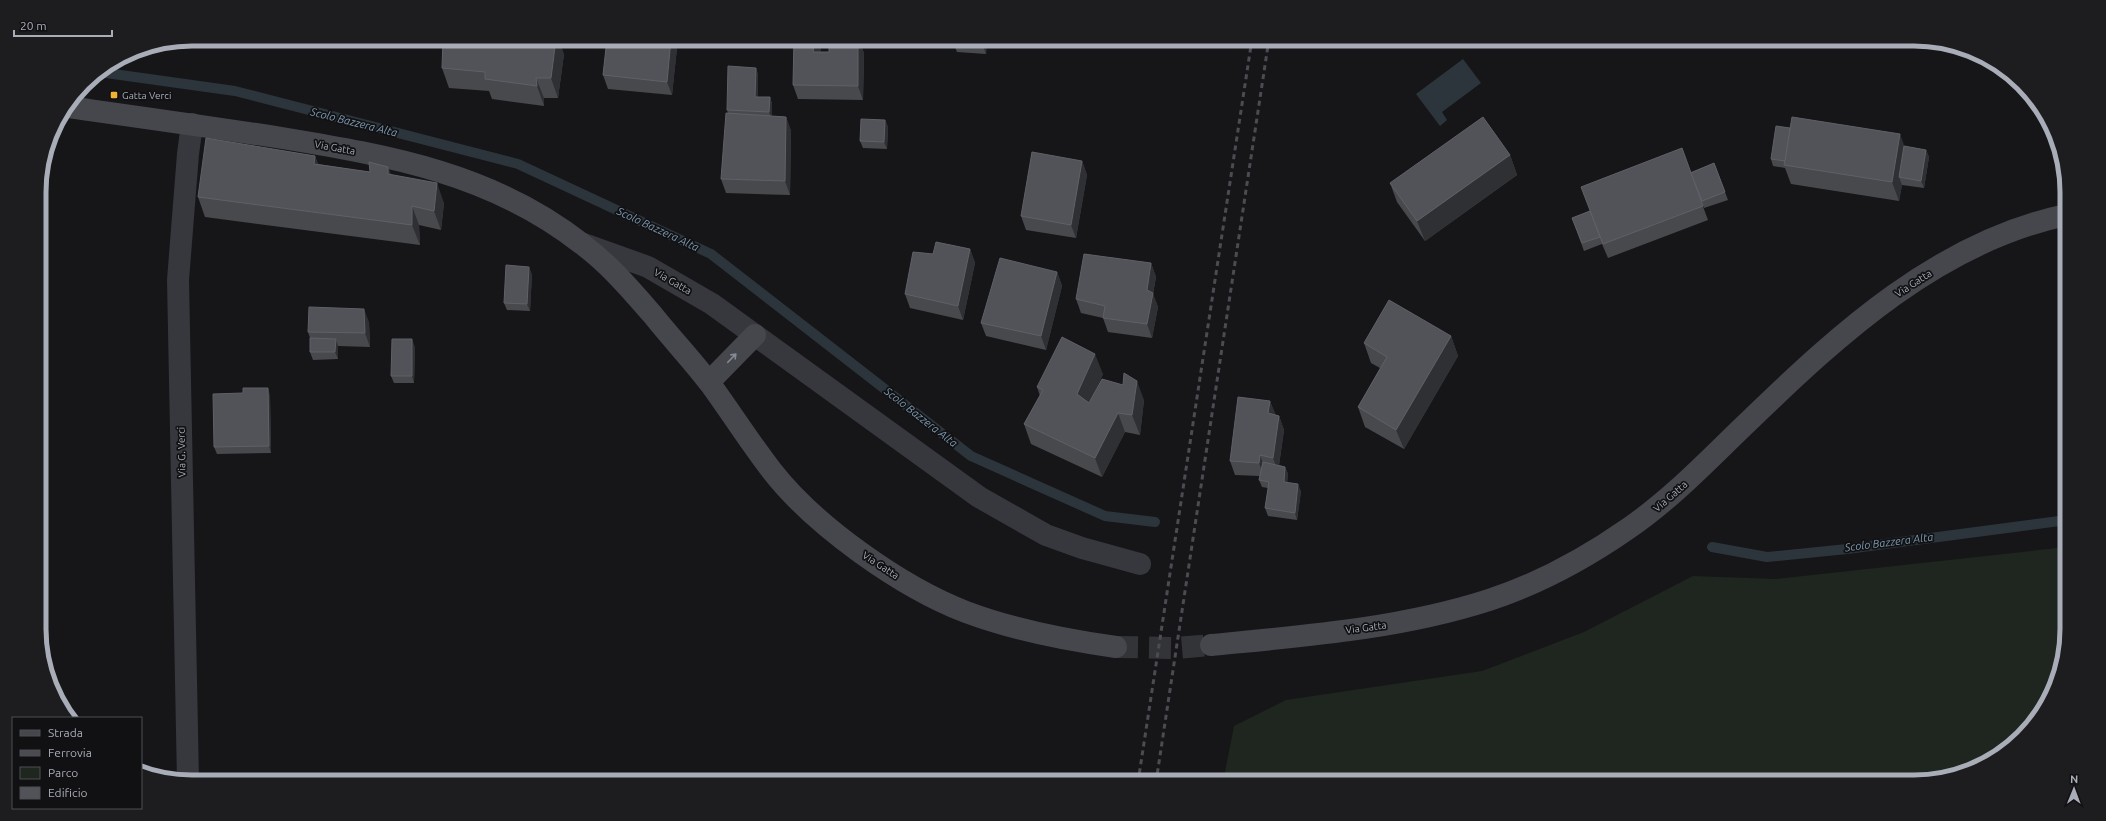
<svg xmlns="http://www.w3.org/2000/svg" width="2106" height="821" font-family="Ubuntu,sans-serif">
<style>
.green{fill:#1e261f}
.water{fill:#2c353c}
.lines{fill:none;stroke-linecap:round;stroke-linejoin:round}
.stream{stroke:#2c353c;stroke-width:10}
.secondary-tunnel{stroke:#333438;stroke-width:22;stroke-dasharray:22 11;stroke-linecap:butt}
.street{stroke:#37383d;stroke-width:22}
.secondary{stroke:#45474d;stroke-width:22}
.rail{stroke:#4a4c52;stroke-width:3;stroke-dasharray:5 4;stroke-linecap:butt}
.wall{fill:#47494d}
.shaded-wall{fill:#2f3033}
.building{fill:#525359;stroke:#5f6168}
.oneway{stroke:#858993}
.poi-dot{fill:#f2b134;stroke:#111113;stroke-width:1.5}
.labels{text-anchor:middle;stroke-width:3.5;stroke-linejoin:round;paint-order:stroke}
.poi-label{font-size:10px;fill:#a8adb8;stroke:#111113;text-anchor:start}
.street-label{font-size:10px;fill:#a8adb8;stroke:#111113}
.water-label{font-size:11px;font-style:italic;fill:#7f9bb3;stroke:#111113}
.rim{fill:none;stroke:#a8adb8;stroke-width:5}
</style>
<rect width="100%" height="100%" fill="#161618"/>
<!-- green -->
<path class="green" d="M2067,547V629L2059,679L2036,722L2007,751L1964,774L1924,782H1223L1234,726L1286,700L1482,671L1584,632L1693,576L1776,579Z"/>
<!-- water -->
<path class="water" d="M1463,59L1481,83L1442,112L1447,120L1440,126L1416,94Z"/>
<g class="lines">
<!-- stream -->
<g class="stream">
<path d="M99,72L235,91L518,164L711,254L971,456L1105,516L1155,522"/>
<path d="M1712,547L1767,557L1847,549L2067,520"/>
</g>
<!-- secondary-tunnel -->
<path class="secondary-tunnel" d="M1116,647L1177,648L1211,645"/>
<!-- street -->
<g class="street">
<path d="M584,244L648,267L712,304L979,497L1046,535L1082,548L1140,564"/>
<path d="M188,781L178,280L188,154L192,124"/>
</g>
<!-- secondary -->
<g class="secondary">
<path d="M68,107C139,117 211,127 282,138C391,156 493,174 582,244C609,264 630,289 652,314C671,338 693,361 711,385C732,414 751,444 772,471C815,526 901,587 966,612C1014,630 1065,640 1116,647"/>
<path d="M709,382L755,335"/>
<path d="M1211,645C1304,636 1399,629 1489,600C1538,584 1586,558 1629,528C1674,497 1711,457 1750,420C1840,333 1939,242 2066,215"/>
</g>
<!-- rail -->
<g class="rail">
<path d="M1138,782L1252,39"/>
<path d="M1156,782L1269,39"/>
</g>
</g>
<!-- wall -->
<g class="wall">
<path d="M304,39H340V42Z"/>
<path d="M607,39H673L677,48L672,95L608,89L603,75Z"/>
<path d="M794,39H817L821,49L820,52H829L858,39L864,53L863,100L798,99L793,85Z"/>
<path d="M930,39H987L986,54L957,52L953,42L930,40Z"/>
<path d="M564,54L558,98H544V106L492,99L489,91L449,88L442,68Z"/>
<path d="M756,68L758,75V97H770L772,104V116L786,117L791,131L790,195L726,193L721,179L728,113L727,110Z"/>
<path d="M885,120L888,127L887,149L863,148L860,141Z"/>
<path d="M1904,146L1926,150L1929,157L1924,188L1902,185L1899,201L1791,184L1785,168L1773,166L1771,159Z"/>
<path d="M1510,155L1517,175L1425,241L1397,202L1390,183Z"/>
<path d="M315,156L318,164L370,172L388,167L391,175L444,203L441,230L419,225L420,245L205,217L198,197Z"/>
<path d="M1082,161L1087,175L1076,238L1026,230L1021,216Z"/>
<path d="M1714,163L1728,200L1704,208L1698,193L1708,220L1608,258L1602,244L1584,251L1572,218Z"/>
<path d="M970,249L975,263L963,320L910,308L905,294L933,254Z"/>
<path d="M1151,263L1156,277L1153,294L1158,307L1152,338L1108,332L1103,318L1081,313L1076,299Z"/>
<path d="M1057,272L1062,286L1046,350L986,336L981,323Z"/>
<path d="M532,274L530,311L507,310L504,303Z"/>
<path d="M369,322L370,347L338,346V359L313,360L310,352V338L308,332Z"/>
<path d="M1451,336L1458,356L1404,449L1365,427L1358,407L1380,368L1371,363L1364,343Z"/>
<path d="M415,347L414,383H394L391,376Z"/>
<path d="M1103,374L1089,403L1144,400L1140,435L1125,432L1102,477L1031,444L1024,424L1040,396L1037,387Z"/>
<path d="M270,395L271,453L217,454L214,447Z"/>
<path d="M1270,401L1275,415L1279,416L1284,430L1279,465L1285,467L1288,474L1287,482L1301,491L1297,520L1268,516L1265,508L1268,488L1262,487L1259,480L1260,476L1235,475L1230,461Z"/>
</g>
<!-- shaded-wall -->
<g class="shaded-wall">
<path d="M556,39H559L564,54L558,98L551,78Z"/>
<path d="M671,39H673L677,48L672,95L667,82Z"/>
<path d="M815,39H817L821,49L818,66L813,52Z"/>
<path d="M858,39L864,53L863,100L858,86Z"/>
<path d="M981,39H987L986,54L981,40Z"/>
<path d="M756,68L758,75V104L755,97Z"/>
<path d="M536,78L544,98V106L537,86Z"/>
<path d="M770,97L772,104V119L769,112Z"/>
<path d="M786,117L791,131L790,195L785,181Z"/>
<path d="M885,120L888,127L887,149L884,142Z"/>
<path d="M1900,134L1907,153L1899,177L1902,185L1899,201L1892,182Z"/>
<path d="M1926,150L1929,157L1924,188L1921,181Z"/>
<path d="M1510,155L1517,175L1425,241L1417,221Z"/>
<path d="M315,156L322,176L314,164Z"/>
<path d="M1082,161L1087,175L1076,238L1071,225Z"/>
<path d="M388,167L395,187L388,174Z"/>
<path d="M437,183L444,203L441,230L434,211Z"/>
<path d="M412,206L419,225L420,245L412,225Z"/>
<path d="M970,249L975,263L963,320L958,306Z"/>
<path d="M1151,263L1156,277L1153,294L1158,307L1152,338L1147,324V290Z"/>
<path d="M529,267L532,274L530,311L527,304Z"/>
<path d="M1057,272L1062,286L1046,350L1041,336Z"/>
<path d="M364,309L369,322L370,347L365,333Z"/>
<path d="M1451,336L1458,356L1404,449L1396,430Z"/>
<path d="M336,339L338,346V359L335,352Z"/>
<path d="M412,339L415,347L414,383L412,376Z"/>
<path d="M1095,354L1103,374L1084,413L1077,394Z"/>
<path d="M1137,381L1144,400L1140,435L1132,415Z"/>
<path d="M268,388L270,395L271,453L269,446Z"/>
<path d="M1270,401L1276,415L1268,413Z"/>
<path d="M1118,413L1125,432L1102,477L1095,458Z"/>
<path d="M1279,416L1284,430L1278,472L1273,458Z"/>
<path d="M1260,455L1265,469L1264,477L1259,463Z"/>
<path d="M1285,467L1288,474L1287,489L1284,482Z"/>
<path d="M1298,484L1301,491L1297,520L1295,513Z"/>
</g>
<!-- building -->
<g class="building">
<path d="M443,39H556L551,78H536L537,86L485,79V72L442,68Z"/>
<path d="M607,39H671L667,82L603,75Z"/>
<path d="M794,39H815L813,52H829V40L858,39V86L793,85Z"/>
<path d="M968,39H981V40Z"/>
<path d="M728,66L756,68L755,97H770L769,112L727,110Z"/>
<path d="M726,113L786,117L785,181L721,179Z"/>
<path d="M1483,117L1510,155L1417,221L1390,183Z"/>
<path d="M1792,117L1900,134L1892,182L1784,165Z"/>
<path d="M861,119L885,120L884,142L860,141Z"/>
<path d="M1776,126L1790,128L1785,161L1771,159Z"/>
<path d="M206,138L315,156L314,164L370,172L369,162L388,167V174L437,183L434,211L412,206V225L198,197Z"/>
<path d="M1904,146L1926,150L1921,181L1899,177Z"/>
<path d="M1682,148L1703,206L1603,244L1581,187Z"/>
<path d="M1032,152L1082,161L1071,225L1021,216Z"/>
<path d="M1714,163L1725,192L1702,201L1691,173Z"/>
<path d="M1590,211L1600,237L1582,243L1572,218Z"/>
<path d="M936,242L970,249L958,306L905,294L913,252L933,254Z"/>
<path d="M1084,254L1151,263L1147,290L1153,293L1147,324L1103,318L1105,306L1076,299Z"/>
<path d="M1000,258L1057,272L1041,336L981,323Z"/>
<path d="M506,265L529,267L527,304L504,303Z"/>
<path d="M1389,300L1451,336L1396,430L1358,407L1387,357L1364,343Z"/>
<path d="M309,307L364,309L365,333L308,332Z"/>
<path d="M1062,337L1095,354L1077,394L1089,403L1102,379L1123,385L1124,373L1137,381L1132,415L1118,413L1095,458L1024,424L1043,390L1037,387Z"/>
<path d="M310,338L336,339L335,352H310Z"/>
<path d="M392,339H412V376H391Z"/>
<path d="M243,388H268L269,446L214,447L213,394L243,393Z"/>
<path d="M1238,397L1270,401L1268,413L1279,416L1273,458L1260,455L1259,463L1230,461Z"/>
<path d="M1263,462L1285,467L1284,482L1298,484L1295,513L1265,508L1269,482L1259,480Z"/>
</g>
<!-- one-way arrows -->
<defs><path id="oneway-shaft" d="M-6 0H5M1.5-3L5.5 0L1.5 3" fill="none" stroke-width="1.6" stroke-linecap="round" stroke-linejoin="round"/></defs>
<use class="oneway" href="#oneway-shaft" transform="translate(732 358) rotate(-46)"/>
<!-- markers -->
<rect class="poi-dot" x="110" y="91" width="8" height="8" rx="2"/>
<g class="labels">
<!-- poi labels -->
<g class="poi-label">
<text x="122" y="99">Gatta Verci</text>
</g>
<!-- street labels -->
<g class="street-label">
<text transform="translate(335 147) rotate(10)" y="4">Via Gatta</text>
<text transform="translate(673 281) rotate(30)" y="4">Via Gatta</text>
<text transform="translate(1913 283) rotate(-33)" y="4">Via Gatta</text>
<text transform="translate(181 452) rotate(-91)" y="4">Via G. Verci</text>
<text transform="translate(1670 496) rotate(-41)" y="4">Via Gatta</text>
<text transform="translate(881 565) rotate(33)" y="4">Via Gatta</text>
<text transform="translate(1366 627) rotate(-7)" y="4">Via Gatta</text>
</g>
<!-- water labels -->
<g class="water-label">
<text transform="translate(354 122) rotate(14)" y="4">Scolo Bazzera Alta</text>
<text transform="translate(658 229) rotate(25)" y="4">Scolo Bazzera Alta</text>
<text transform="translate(921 417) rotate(38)" y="4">Scolo Bazzera Alta</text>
<text transform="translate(1889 542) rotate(-7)" y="4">Scolo Bazzera Alta</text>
</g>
</g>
<!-- crop -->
<path d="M0 0H2106V821H0ZM192 46H1914A146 146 0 0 1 2060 192V629A146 146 0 0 1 1914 775H192A146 146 0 0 1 46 629V192A146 146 0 0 1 192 46Z" fill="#1d1d20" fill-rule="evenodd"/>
<path class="rim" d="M192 46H1914A146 146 0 0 1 2060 192V629A146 146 0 0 1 1914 775H192A146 146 0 0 1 46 629V192A146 146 0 0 1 192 46Z"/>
<!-- legend -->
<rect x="12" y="717" width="130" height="92" fill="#111113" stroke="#4d4f55"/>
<rect x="20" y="730" width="20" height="6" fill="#45474d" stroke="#4d4f55"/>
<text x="48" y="737" font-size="12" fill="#a8adb8">Strada</text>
<rect x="20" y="750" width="20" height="6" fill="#4a4c52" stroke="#4d4f55"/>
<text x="48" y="757" font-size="12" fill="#a8adb8">Ferrovia</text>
<rect x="20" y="767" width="20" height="12" fill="#1e261f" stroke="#4d4f55"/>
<text x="48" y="777" font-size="12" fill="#a8adb8">Parco</text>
<rect x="20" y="787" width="20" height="12" fill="#525359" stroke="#4d4f55"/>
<text x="48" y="797" font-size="12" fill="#a8adb8">Edificio</text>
<!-- north arrow -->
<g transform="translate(2074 789) rotate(1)" stroke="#111113" stroke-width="3" paint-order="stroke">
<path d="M0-3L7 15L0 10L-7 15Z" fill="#a8adb8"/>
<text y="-6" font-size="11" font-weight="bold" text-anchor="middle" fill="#a8adb8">N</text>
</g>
<!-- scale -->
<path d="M14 30v6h98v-6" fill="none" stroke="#a8adb8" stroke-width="2"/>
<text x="20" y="30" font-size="12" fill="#a8adb8" stroke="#111113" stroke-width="3" paint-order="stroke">20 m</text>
</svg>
